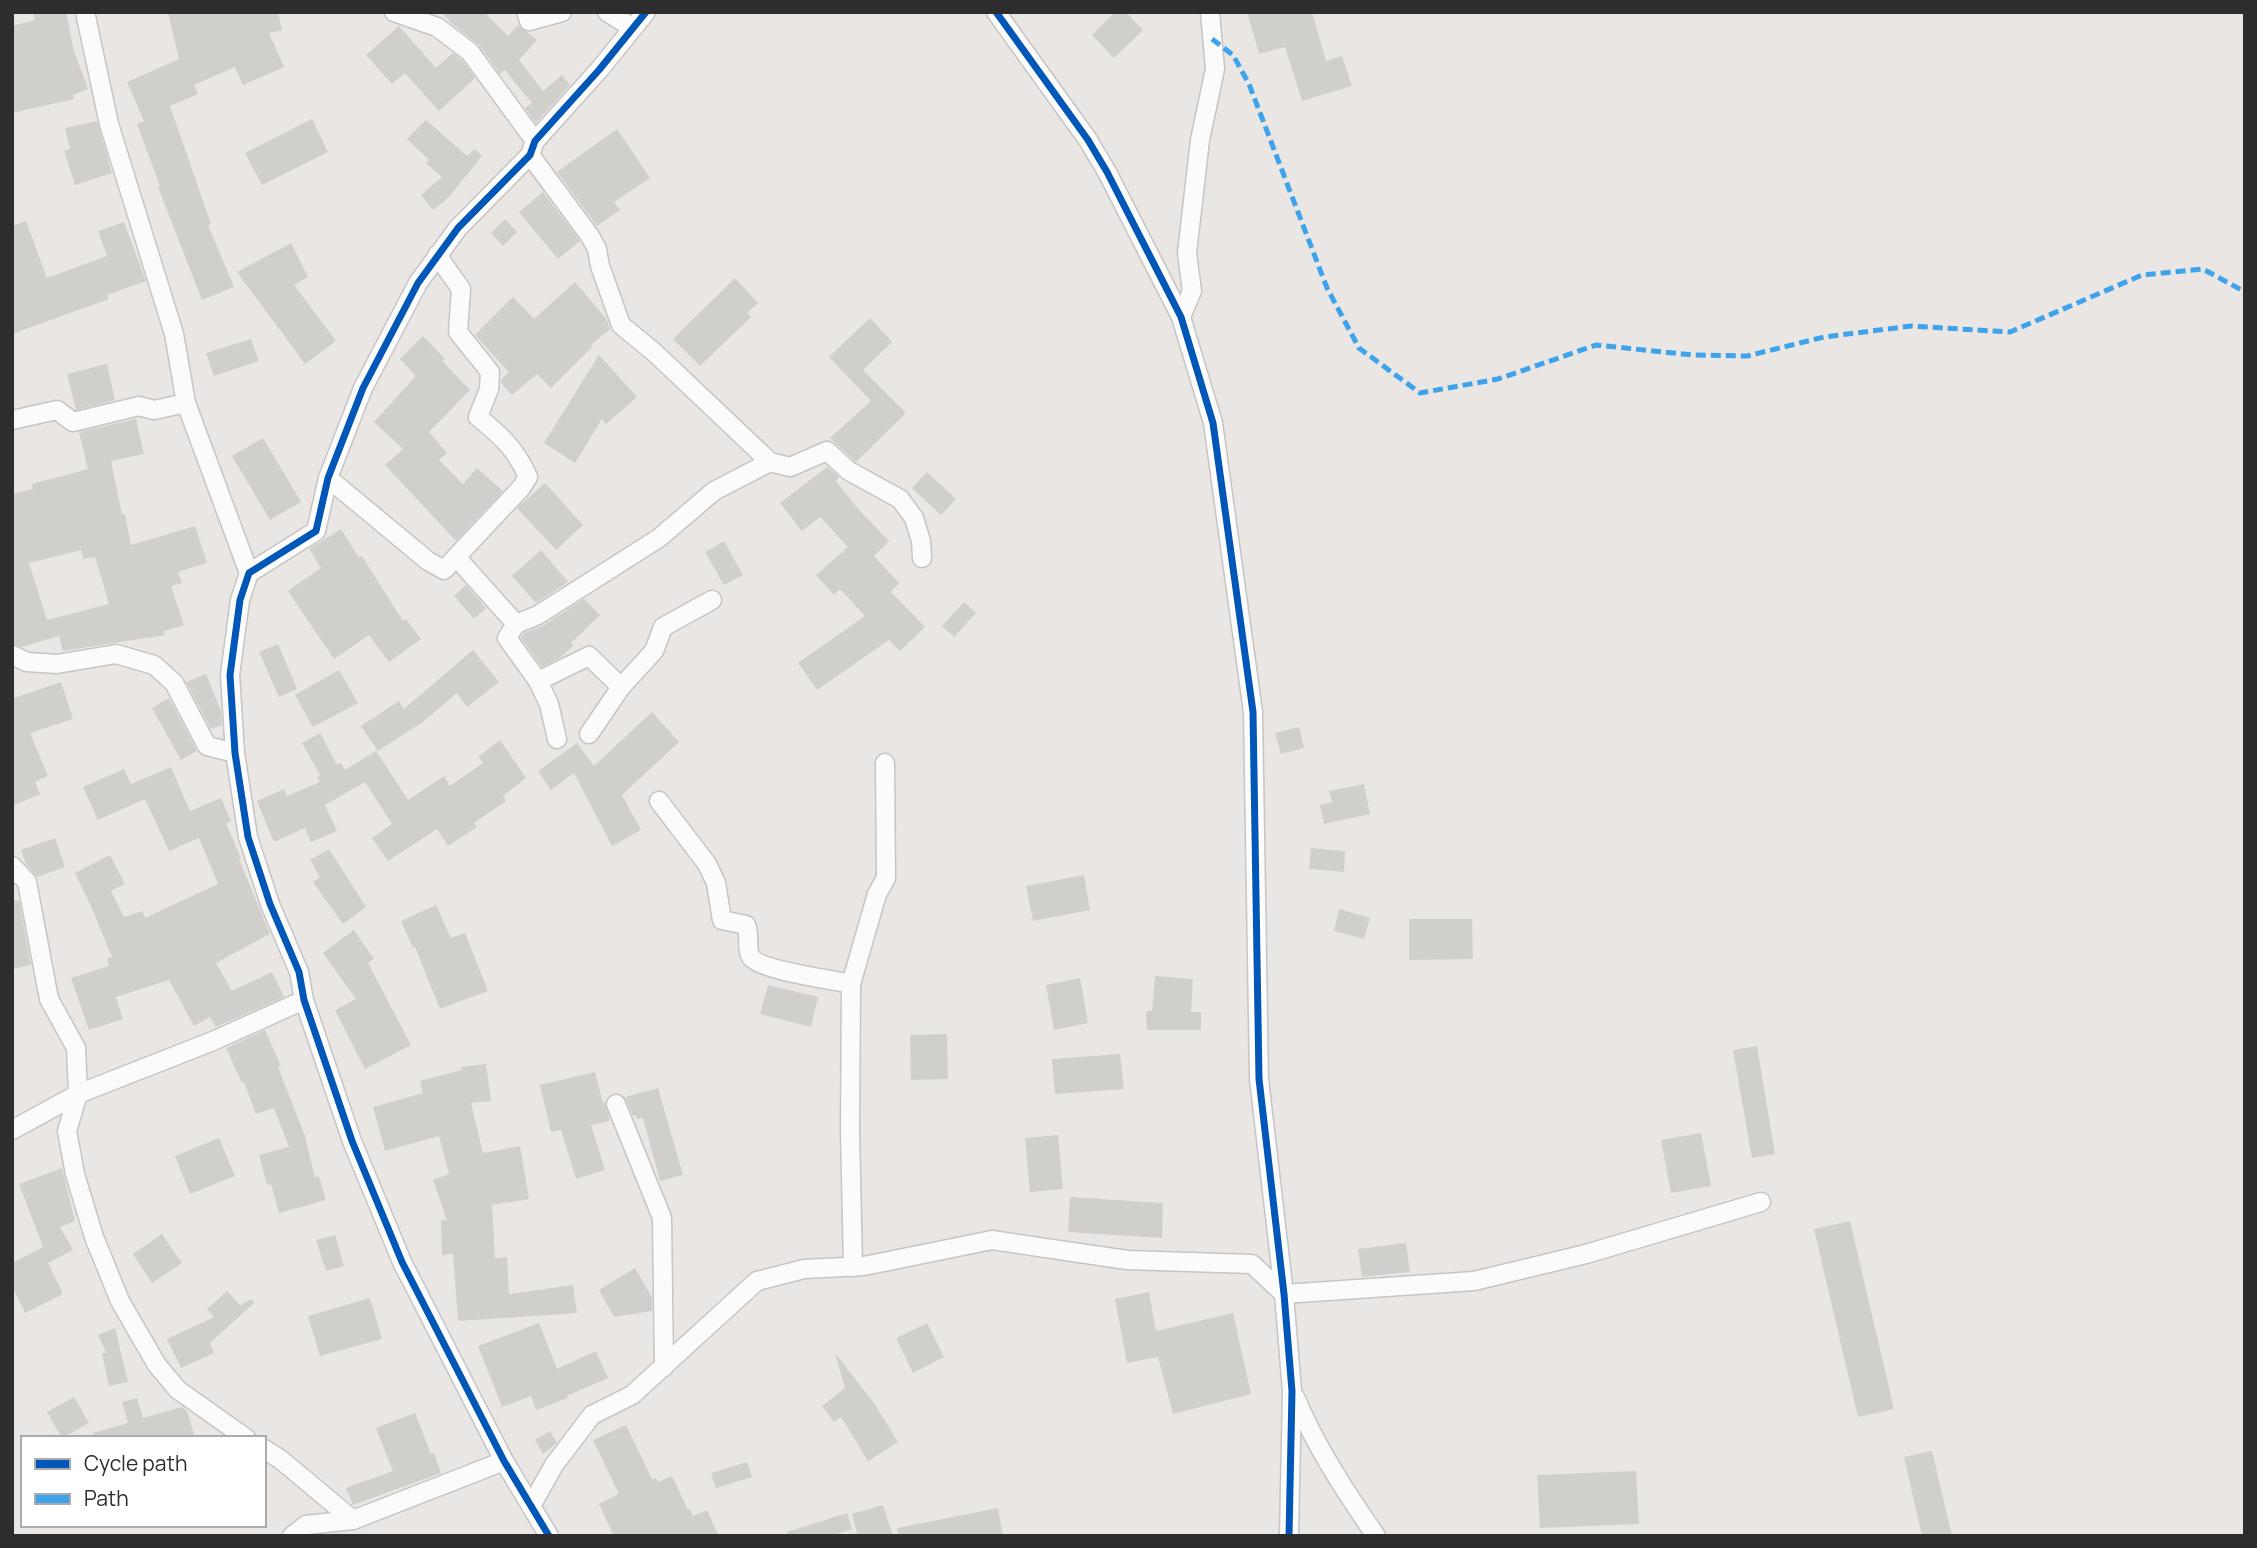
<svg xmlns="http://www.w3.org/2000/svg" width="2257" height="1548" font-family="Manrope,sans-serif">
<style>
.building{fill:#d1cfcc;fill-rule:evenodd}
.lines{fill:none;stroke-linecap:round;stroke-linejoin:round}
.minor-casing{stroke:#c6c5c5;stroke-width:21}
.minor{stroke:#fcfbfb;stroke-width:18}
.quiet{stroke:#3ea3eb;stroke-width:5;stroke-dasharray:10 5;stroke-linecap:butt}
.cycleway-casing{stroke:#fff;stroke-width:11}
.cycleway{stroke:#0057b8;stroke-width:7}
</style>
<rect width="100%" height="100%" fill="#eae6e3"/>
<!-- building -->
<g class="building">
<path d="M43,12H66L74,51L88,89L73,95L74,99L12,113V26L35,20L34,14Z"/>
<path d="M168,12H278L282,30L269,33L284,67L243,85L235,67L194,85L198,94L170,106L211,224L208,225L234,287L202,300L158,187L160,186L137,124L144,121L127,82L179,59Z"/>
<path d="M442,12H484L508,36L518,25L537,40L519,60L543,91L562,75L570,85L536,123L525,108L532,103L505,70L500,74L479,45L452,24Z"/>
<path d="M1115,12H1126L1143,30L1114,58L1092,35Z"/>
<path d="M1247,12H1312L1326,61L1342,56L1352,86L1302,101L1285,47L1259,54Z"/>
<path d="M399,26L436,68L453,53L462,60L475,78L439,111L405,73L392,84L366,55Z"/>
<path d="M312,119L328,152L262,185L245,153Z"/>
<path d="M426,120L467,156L475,149L482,156L448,198L433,210L421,195L442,177L426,163L429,160L407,139Z"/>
<path d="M97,121L112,173L75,185L64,151L70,149L65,128Z"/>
<path d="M617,129L650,178L614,202L620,210L597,226L557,172Z"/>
<path d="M543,192L580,241L558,259L519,212Z"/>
<path d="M505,219L517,232L503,246L491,233Z"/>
<path d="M26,221L47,278L107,256L98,231L124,222L146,281L107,295L109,299L12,334V226Z"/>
<path d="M291,243L308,277L294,285L336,341L305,364L237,272Z"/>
<path d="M735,278L758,303L747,313L751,317L700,366L673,339Z"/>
<path d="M575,282L607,320L610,329L591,345L592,347L551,388L537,374L512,395L501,383V380L509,372L475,335L513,297L534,319Z"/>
<path d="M870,318L892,342L863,370L906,413L856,462L830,438L871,401L829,357Z"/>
<path d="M423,336L445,359L442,361L470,390L429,432L447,453L439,460L463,484L477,468L503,491L456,541L385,465L403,449L374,422L416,376L400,359Z"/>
<path d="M251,339L259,361L214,376L206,353Z"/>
<path d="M599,355L637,397L606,424L602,419L575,463L544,443Z"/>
<path d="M107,364L115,400L76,410L67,374Z"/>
<path d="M136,419L144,454L111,461L122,514H125L131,545L195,526L207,563L178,572L182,583L171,586L184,625L164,631L165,635L63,651L59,636L22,647L12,644V494L33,489L32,484L88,469L79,432ZM81,550L83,559L95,557L109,604L47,620L29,563Z"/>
<path d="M263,438L301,502L270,520L232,456Z"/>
<path d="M827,467L839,477L836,481L858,509L889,541L874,556L899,583L891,592L925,627L900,651L889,640L817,690L798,663L865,616L840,589L834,595L816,575L848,547L820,517L802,531L780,503Z"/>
<path d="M927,472L956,499L941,515L912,488Z"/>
<path d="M545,483L583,525L556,550L517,508Z"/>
<path d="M341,529L359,558L362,556L403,621L406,619L421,639L389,662L369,635L334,659L288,591L321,568L309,549Z"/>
<path d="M724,541L743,575L724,585L705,552Z"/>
<path d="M541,550L568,582L536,603L512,576Z"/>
<path d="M466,585L486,608L474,619L454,596Z"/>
<path d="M584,599L600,615L571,643L573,646L561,657L542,667L521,638L524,633L544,625Z"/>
<path d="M964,602L976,613L954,637L942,626Z"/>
<path d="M278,644L297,689L279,697L259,652Z"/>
<path d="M473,650L499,682L467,707L457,693L424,721L378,751L361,726L399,701L404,709Z"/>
<path d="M339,670L358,703L313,727L295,695Z"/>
<path d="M206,674L221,711L222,725L211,729L186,682Z"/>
<path d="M61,682L73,719L30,733L48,776L35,782L40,794L12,806V694L14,698Z"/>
<path d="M169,698L197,751L181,760L152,708Z"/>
<path d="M652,712L679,742L622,795L641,830L612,846L574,773L551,790L538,771L577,743L594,766Z"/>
<path d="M1299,727L1304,748L1281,754L1275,733Z"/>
<path d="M320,733L337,765L341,763L345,770L376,751L408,800L444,776L450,786L483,763L478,757L500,740L526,778L503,796L506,801L474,823L477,827L448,846L437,829L388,861L372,838L392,824L365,782L325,805L337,831L311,842L305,828L274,842L257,801L284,789L287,796L320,782L317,777L320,775L302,743Z"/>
<path d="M171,767L190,811L221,798L231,821L226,823L241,858L239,859L270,934L216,963L232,991L272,972L284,997L216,1027L210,1017L194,1026L169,980L116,997L123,1019L89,1030L71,978L109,966L107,958L112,957L91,906L75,873L110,855L125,884L111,891L124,917L142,911L145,918L218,884L199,838L169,851L145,799L98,820L83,787L124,769L131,784Z"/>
<path d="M1364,784L1370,814L1324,824L1320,805L1332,802L1329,791Z"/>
<path d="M55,838L65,867L37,877L26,864L21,850Z"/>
<path d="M1311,848L1345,851L1344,872L1309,869Z"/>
<path d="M329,849L366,907L343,924L313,882L320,877L310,860Z"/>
<path d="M1084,875L1090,910L1033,921L1026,886Z"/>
<path d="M19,900L31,965L12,969V901Z"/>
<path d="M436,905L451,938L465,933L488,991L440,1009L415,947L413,948L401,921Z"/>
<path d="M1339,909L1370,918L1364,939L1334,931Z"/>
<path d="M1409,919H1472L1473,959L1409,960Z"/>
<path d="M354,930L374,959L368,963L411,1045L365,1069L335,1010L356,999L323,953Z"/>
<path d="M1155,976L1193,979L1191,1012H1201V1030H1147L1146,1011H1152Z"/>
<path d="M1080,978L1088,1023L1054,1030L1046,985Z"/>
<path d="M768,985L818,997L811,1027L760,1014Z"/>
<path d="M265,1030L281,1066L278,1067L305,1136L315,1178L319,1176L326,1200L279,1213L271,1184L267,1185L259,1155L289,1147L274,1108L256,1114L244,1082L242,1083L226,1048Z"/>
<path d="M947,1034L948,1079L911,1080L910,1035Z"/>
<path d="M1757,1046L1775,1154L1752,1158L1733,1050Z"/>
<path d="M1120,1054L1124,1089L1055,1094L1052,1059Z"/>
<path d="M486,1064L491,1101L471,1103L483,1153L520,1146L529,1199L492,1205L495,1258L507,1257L509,1294L573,1285L577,1313L458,1321L453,1254L442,1255L441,1220H447L433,1180L449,1174L439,1136L385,1151L373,1107L423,1093L420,1081L462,1070L461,1067Z"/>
<path d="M595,1072L603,1103H605L610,1121L591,1125L605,1170L576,1179L561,1130L551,1132L540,1085Z"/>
<path d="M658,1088L683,1175L660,1181L643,1118L637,1119L636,1115L633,1116L625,1097Z"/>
<path d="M1701,1133L1711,1186L1671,1193L1661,1140Z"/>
<path d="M1058,1135L1063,1189L1030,1192L1025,1138Z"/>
<path d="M219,1138L235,1176L190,1194L175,1156Z"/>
<path d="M62,1168L75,1221L60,1227L73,1250L48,1263L63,1294L25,1313L12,1286V1263L43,1247L19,1184Z"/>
<path d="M1070,1197L1163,1203L1162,1238L1068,1232Z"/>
<path d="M1850,1221L1894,1409L1858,1417L1814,1229Z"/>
<path d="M162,1234L182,1263L152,1283L133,1254Z"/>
<path d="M335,1235L344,1266L326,1271L316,1240Z"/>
<path d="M1406,1243L1410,1272L1362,1277L1358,1249Z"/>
<path d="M635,1268L652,1297V1311L614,1317L599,1290Z"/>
<path d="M227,1291L240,1305L252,1299L254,1303L210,1343L214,1353L181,1368L167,1339L214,1317L207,1309Z"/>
<path d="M1149,1292L1156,1331L1233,1313L1251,1394L1173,1414L1158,1357L1127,1363L1115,1299Z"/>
<path d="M370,1298L382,1339L320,1356L308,1316Z"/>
<path d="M539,1323L557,1369L596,1351L608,1378L567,1396L568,1398L536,1410L531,1396L502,1407L478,1346Z"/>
<path d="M927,1323L944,1357L913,1373L896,1338Z"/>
<path d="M115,1328L128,1382L109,1386L102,1353H106L98,1335Z"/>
<path d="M835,1353L874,1403L898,1442L868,1461L841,1417L834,1422L822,1406L845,1388Z"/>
<path d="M74,1397L89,1423L62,1438L47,1412Z"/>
<path d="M137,1398L143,1418L182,1407L187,1411L195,1438H94L93,1433L128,1423L122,1402Z"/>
<path d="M415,1413L431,1454L434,1453L441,1473L353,1505L346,1488L393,1471L376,1428Z"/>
<path d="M626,1425L652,1479L656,1478L658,1482L672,1476L688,1510L690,1509L693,1516L707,1510L719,1536H614L599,1504L619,1494L593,1440Z"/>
<path d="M550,1431L557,1443L543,1454L535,1440Z"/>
<path d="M1932,1451L1952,1536H1922L1904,1457Z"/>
<path d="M747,1462L752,1477L716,1488L711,1473Z"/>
<path d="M1636,1471L1639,1524L1540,1528L1537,1475Z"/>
<path d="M883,1505L893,1536H858L852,1514Z"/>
<path d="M998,1508L1003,1536H898L897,1528Z"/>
<path d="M847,1513L852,1529L830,1536H788L787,1532Z"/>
</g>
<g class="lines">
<!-- minor casing -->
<g class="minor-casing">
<g id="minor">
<path d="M85,12L109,124L174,334L186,403L249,573"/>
<path d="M394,12L437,27L470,52L535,141"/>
<path d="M526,12L529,21L562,12"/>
<path d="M607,12L633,28"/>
<path d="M996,12L1088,140L1107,172L1181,317L1213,423L1253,712L1259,1079L1284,1294L1292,1391L1289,1536"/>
<path d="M530,155L590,236L597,249L600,266L621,325L655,353L770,462L790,467L827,451L849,471L900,499L914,518L921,541L922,558"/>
<path d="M437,255L461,289L458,332L490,372L489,389L478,417C501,436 516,449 528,477L521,488L456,557"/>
<path d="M1181,317L1192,291L1187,253L1200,140L1215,69L1210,12"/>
<path d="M12,420L57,410L73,422L139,406L154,410L186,403"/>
<path d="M328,478L428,561L444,570L456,557L516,624L538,615L659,538L714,491L770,462"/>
<path d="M516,624L507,638L538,681L549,704L557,739"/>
<path d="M12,655L27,662L57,664L116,654L154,665L174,683L207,746L235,753"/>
<path d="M538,681L589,656L621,687L654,651L663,627L712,600"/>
<path d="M589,734L621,687"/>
<path d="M659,801L707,864L716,883L722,920L746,925C751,936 745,947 751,957C759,970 833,980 851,984"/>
<path d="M12,866L27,882L49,999L76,1048L78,1094L67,1131L75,1174L94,1237L120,1301L157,1365L178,1390L246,1438"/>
<path d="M616,1104L662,1218L664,1367"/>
<path d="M12,1130L78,1094L213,1041L304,1000"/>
<path d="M853,1267L850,1131L851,984L877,894L886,878L885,763"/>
<path d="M1295,1397C1316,1447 1345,1491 1376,1536"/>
<path d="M264,1449L280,1459L353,1520"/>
<path d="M531,1506L554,1465L592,1415L632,1395L757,1281L804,1269L864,1266L992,1240L1127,1260L1252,1264L1284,1294L1474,1281L1586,1254L1761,1202"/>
<path d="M292,1536L306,1525L353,1520L504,1461"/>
<path d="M549,1536L504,1461L402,1262L352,1141L304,1000L299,972L270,904L248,837L235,753L230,675L240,600L249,573L316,531L328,478L363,388L418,283L458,228L530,155L535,141L599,70L646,12"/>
</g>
</g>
<!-- minor -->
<use href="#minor" class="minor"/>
<!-- quiet -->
<path class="quiet" d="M1212,39L1233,55L1249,84L1327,288L1359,348L1420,393L1498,379L1596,345L1693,355L1747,356L1824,337L1911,326L2010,332L2142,275L2203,269L2245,292"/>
<!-- cycleway casing -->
<g class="cycleway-casing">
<g id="cycleway">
<path d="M996,12L1088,140L1107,172L1181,317L1213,423L1253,712L1259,1079L1284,1294L1292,1391L1289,1536"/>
<path d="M549,1536L504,1461L402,1262L352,1141L304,1000L299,972L270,904L248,837L235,753L230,675L240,600L249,573L316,531L328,478L363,388L418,283L458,228L530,155L535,141L599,70L646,12"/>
</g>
</g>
<!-- cycleway -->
<use href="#cycleway" class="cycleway"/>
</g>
<!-- border -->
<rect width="2257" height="1548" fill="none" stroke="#2d2d2d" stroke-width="28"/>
<!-- legend -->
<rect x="21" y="1436" width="245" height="91" fill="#ffffff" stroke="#ababab" stroke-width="2"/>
<rect x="35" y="1459" width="35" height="10" fill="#0057b8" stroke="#ababab" stroke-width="2"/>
<text x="84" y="1471" font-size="21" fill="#2d2d2d">Cycle path</text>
<rect x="35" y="1494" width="35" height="10" fill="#3ea3eb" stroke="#ababab" stroke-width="2"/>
<text x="84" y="1506" font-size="21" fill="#2d2d2d">Path</text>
</svg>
